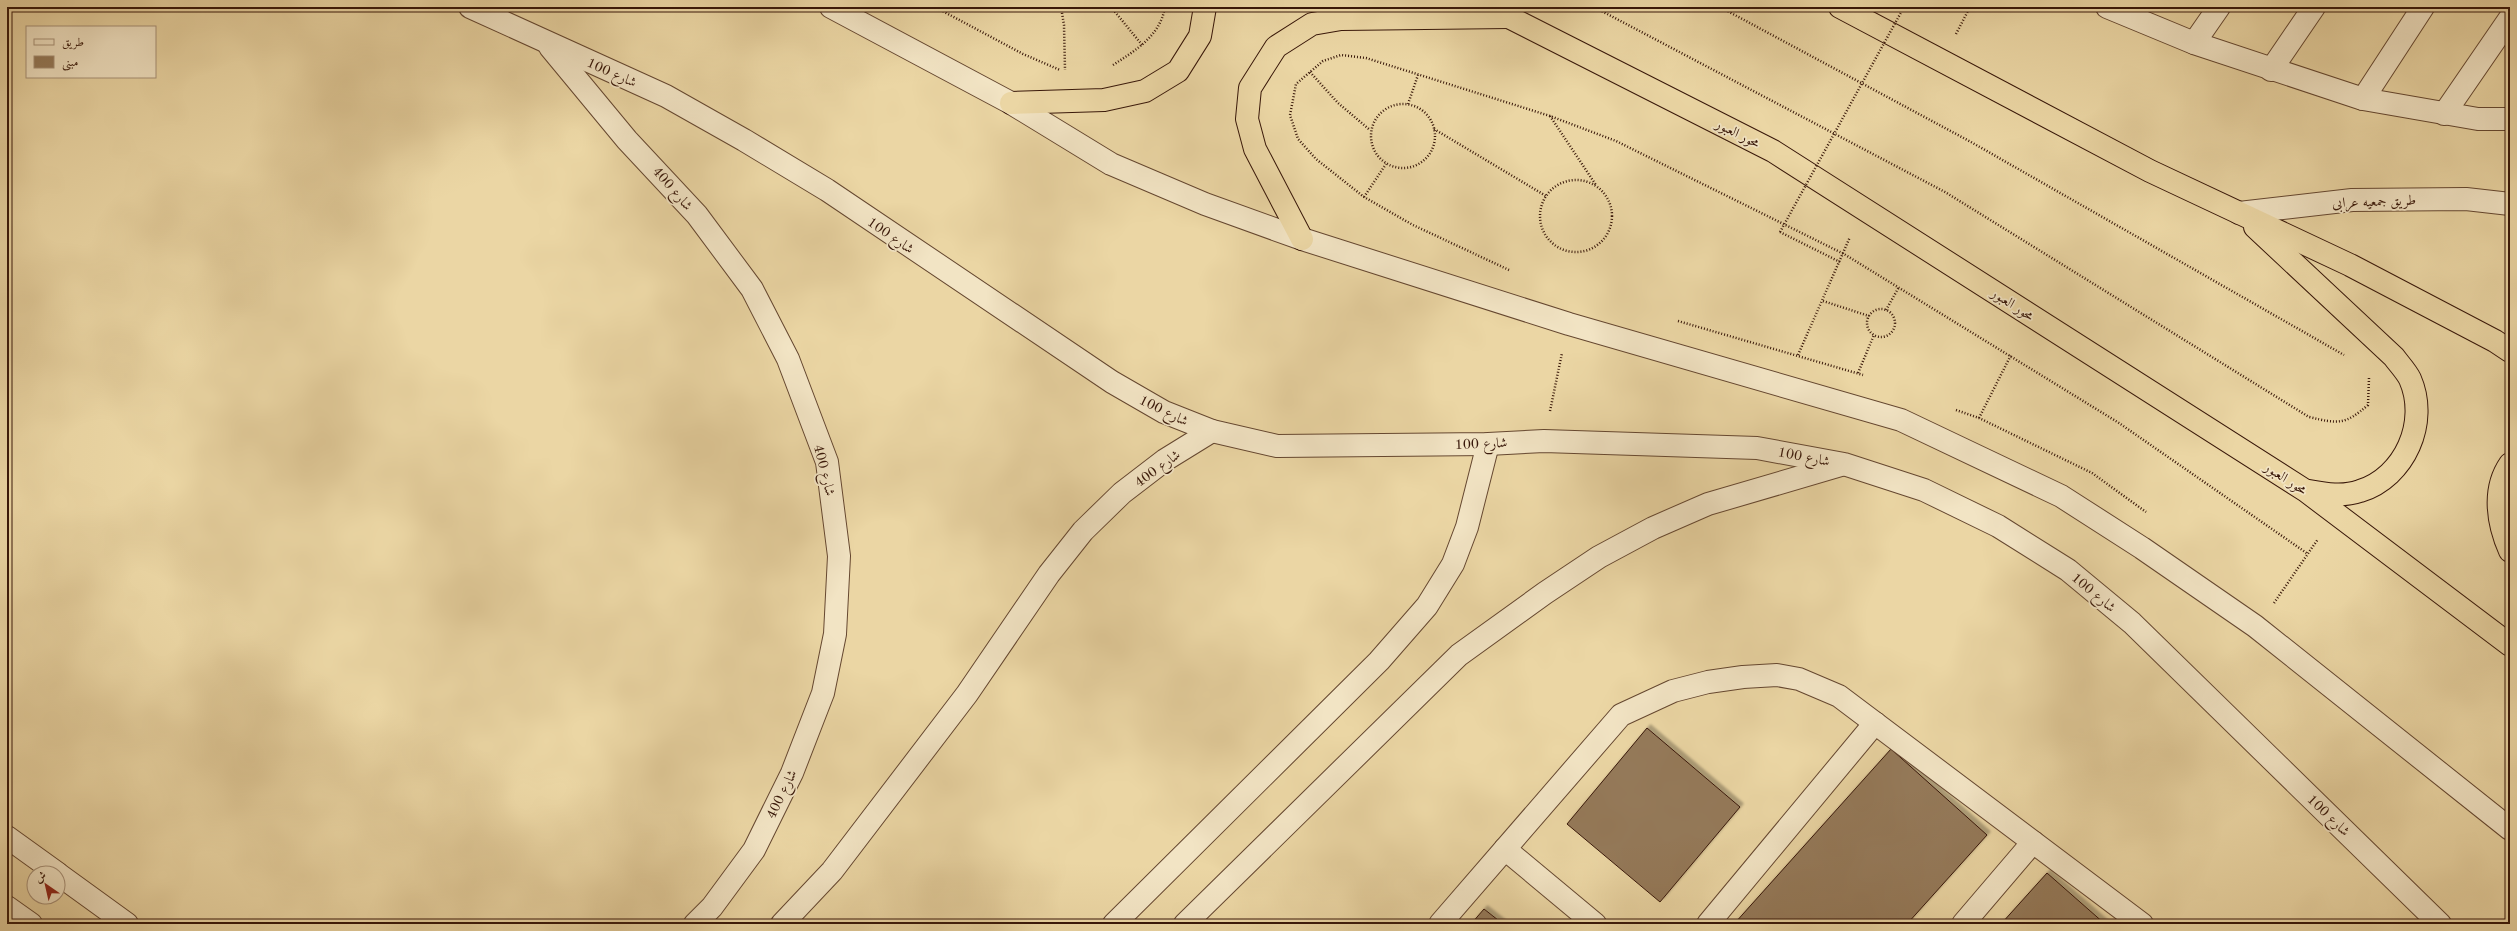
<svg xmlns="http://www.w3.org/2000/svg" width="2517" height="931" font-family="'Old Standard TT',Amiri,serif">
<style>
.building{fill:#957a5a;stroke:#381709;filter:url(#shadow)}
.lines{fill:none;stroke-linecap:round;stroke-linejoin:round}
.minor-casing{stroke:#654730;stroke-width:24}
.highway-casing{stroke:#381709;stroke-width:24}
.path{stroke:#381709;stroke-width:2.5;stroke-dasharray:1 2;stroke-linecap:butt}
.minor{stroke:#f2e4c4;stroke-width:22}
.highway{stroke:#ebd6a4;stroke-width:22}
.path-bridge{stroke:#381709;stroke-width:2.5;stroke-dasharray:1 2;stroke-linecap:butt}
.labels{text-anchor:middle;stroke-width:3.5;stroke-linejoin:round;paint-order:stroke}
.street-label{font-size:14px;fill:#381709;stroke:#f2e4c4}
</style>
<defs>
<filter id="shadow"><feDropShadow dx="3.5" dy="-3.5" stdDeviation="1" flood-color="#0004"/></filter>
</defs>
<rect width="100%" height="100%" fill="#ebd6a4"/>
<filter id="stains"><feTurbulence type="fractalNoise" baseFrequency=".005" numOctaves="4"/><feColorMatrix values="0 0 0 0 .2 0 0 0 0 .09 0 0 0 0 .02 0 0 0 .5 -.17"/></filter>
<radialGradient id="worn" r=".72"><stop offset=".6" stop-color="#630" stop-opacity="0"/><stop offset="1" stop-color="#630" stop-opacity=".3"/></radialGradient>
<!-- building -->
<g class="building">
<path d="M1647,728L1740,807L1660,902L1567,824Z"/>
<path d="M1891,749L1987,835L1907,924H1734Z"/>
<path d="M2047,873L2105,924H2001Z"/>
<path d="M1484,909L1503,924H1471Z"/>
</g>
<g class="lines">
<!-- minor casing -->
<g class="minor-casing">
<g id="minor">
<path d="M470,7L666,96L744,140L827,190L1112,382L1164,412L1212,431L1277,446L1488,444L1544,441L1757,448L1844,464L1924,490L1998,526L2068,570L2132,623L2440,924"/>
<path d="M831,7L1011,103L1111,164L1205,204L1302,239L1569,324L1901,420L2061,496L2142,548L2255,626L2510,829"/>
<path d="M2107,7L2194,43L2363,99L2478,119H2510"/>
<path d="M2194,43L2219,7"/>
<path d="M550,47L627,140L697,215L752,289L788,359L827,462L839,556L835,634L823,693L792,773L754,850L712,907L695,924"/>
<path d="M2271,70L2314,7"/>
<path d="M2363,99L2423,7"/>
<path d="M2444,114L2510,18"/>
<path d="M2239,213L2352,200L2466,199L2510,204"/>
<path d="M7,837L57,873"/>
<path d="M1505,849L1595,924"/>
<path d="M58,874L127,924"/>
<path d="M7,907L31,924"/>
<path d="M782,924L832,871L967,694L1049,574L1083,531L1122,493L1165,460L1212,431"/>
<path d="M1114,924L1379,661L1427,606L1453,564L1467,527L1488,444"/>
<path d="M1185,924L1459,655L1545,593L1599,557L1653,528L1708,504L1841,465"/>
<path d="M1440,924L1621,715L1673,691L1708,682L1743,677L1777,675L1799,679L1839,696L2142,924"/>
<path d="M1708,924L1875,723"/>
<path d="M1963,924L2033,842"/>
</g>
</g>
<!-- highway casing -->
<g class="highway-casing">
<g id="highway">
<path d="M1489,7L1773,151L2306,491L2510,645"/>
<path d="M1840,7L2150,171L2350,265L2495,341L2510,351"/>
<path d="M1011,103L1104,100L1145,91L1178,71L1200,36L1205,7"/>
<path d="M2255,227L2394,357C2399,364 2406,371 2410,379C2429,422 2405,477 2360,491C2343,497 2326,494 2309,491"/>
<path d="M1302,239L1255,149L1247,119L1250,88L1276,47L1312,24L1341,19L1509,17"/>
<path d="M2510,464C2492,490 2498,524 2510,551"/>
</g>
</g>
<!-- path -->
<g class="path">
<path d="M935,7L1023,54L1060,70"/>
<path d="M1061,7L1064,25L1065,70"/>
<path d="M1111,7L1143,46"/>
<path d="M1594,7L1945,192L2309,417C2338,424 2345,425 2368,405L2369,378"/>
<path d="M1720,7L1971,142L2344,355"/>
<path d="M1956,34L1970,7"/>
<path d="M1113,65C1136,50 1160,36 1165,7"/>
<path d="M1310,72L1338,103L1370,130"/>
<circle cx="1403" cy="136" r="32"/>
<path d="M1408,104L1418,75"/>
<path d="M1550,116L1596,185"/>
<path d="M1434,129L1546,196"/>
<circle cx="1576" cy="216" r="36"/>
<path d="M1364,197L1386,164"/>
<path d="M1780,232L1840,262"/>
<path d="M1509,270L1413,225L1364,197L1316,159L1298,139L1290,115L1296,84L1323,61L1341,55L1366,58L1550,116L1616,141L1844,254L2119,423L2308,554"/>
<path d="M1823,301L1869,316"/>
<circle cx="1881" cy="323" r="14"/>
<path d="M1886,310L1899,287"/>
<path d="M1678,321L1863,375"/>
<path d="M1798,355L1850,237"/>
<path d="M1858,373L1874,335"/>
<path d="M1956,410L1979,418L2092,473L2146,512"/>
<path d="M1550,411L1562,353"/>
<path d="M1979,418L2011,355"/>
<path d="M2274,603L2318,539"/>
</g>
<!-- minor -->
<use href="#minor" class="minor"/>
<!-- highway -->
<use href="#highway" class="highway"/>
<!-- path-bridge -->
<path class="path-bridge" d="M1780,232L1904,7"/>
</g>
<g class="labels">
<!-- street labels -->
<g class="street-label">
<text transform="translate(612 72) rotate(24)" y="5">شارع 100</text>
<text transform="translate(1738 133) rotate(27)" y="5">محور العبور</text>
<text transform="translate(673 188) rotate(49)" y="5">شارع 400</text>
<text transform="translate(2374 201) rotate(-2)" y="5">طريق جمعيه عرابى</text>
<text transform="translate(891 235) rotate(35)" y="5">شارع 100</text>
<text transform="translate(2013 304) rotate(33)" y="5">محور العبور</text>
<text transform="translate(1164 410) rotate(26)" y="5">شارع 100</text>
<text transform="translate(1481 443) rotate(-2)" y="5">شارع 100</text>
<text transform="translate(1804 456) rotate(11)" y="5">شارع 100</text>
<text transform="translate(1157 468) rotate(-36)" y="5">شارع 400</text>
<text transform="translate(825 470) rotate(76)" y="5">شارع 400</text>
<text transform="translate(2286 478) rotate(33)" y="5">محور العبور</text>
<text transform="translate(2094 592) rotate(40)" y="5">شارع 100</text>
<text transform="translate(781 794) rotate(-64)" y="5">شارع 400</text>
<text transform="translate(2329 815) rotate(44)" y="5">شارع 100</text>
</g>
</g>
<!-- margin -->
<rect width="2517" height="931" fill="none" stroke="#ebd6a4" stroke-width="24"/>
<rect x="8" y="8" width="2501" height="915" fill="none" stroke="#381709" stroke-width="2"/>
<rect x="12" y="12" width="2493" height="907" fill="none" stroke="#381709"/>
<!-- legend -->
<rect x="26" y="26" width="130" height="52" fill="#f2e4c4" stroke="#a89279"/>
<rect x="34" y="39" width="20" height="6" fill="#f2e4c4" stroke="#a89279"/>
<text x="62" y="46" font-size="12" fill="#381709">طريق</text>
<rect x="34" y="56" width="20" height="12" fill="#957a5a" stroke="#a89279"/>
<text x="62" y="66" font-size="12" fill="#381709">مبنى</text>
<!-- north arrow -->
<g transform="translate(46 885) rotate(326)"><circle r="19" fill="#f2e4c4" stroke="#a89279"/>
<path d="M0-3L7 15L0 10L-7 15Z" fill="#8f2418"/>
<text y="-6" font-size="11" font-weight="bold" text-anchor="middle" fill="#381709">ش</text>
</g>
<rect width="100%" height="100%" filter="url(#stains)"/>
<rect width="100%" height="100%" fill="url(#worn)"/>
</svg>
